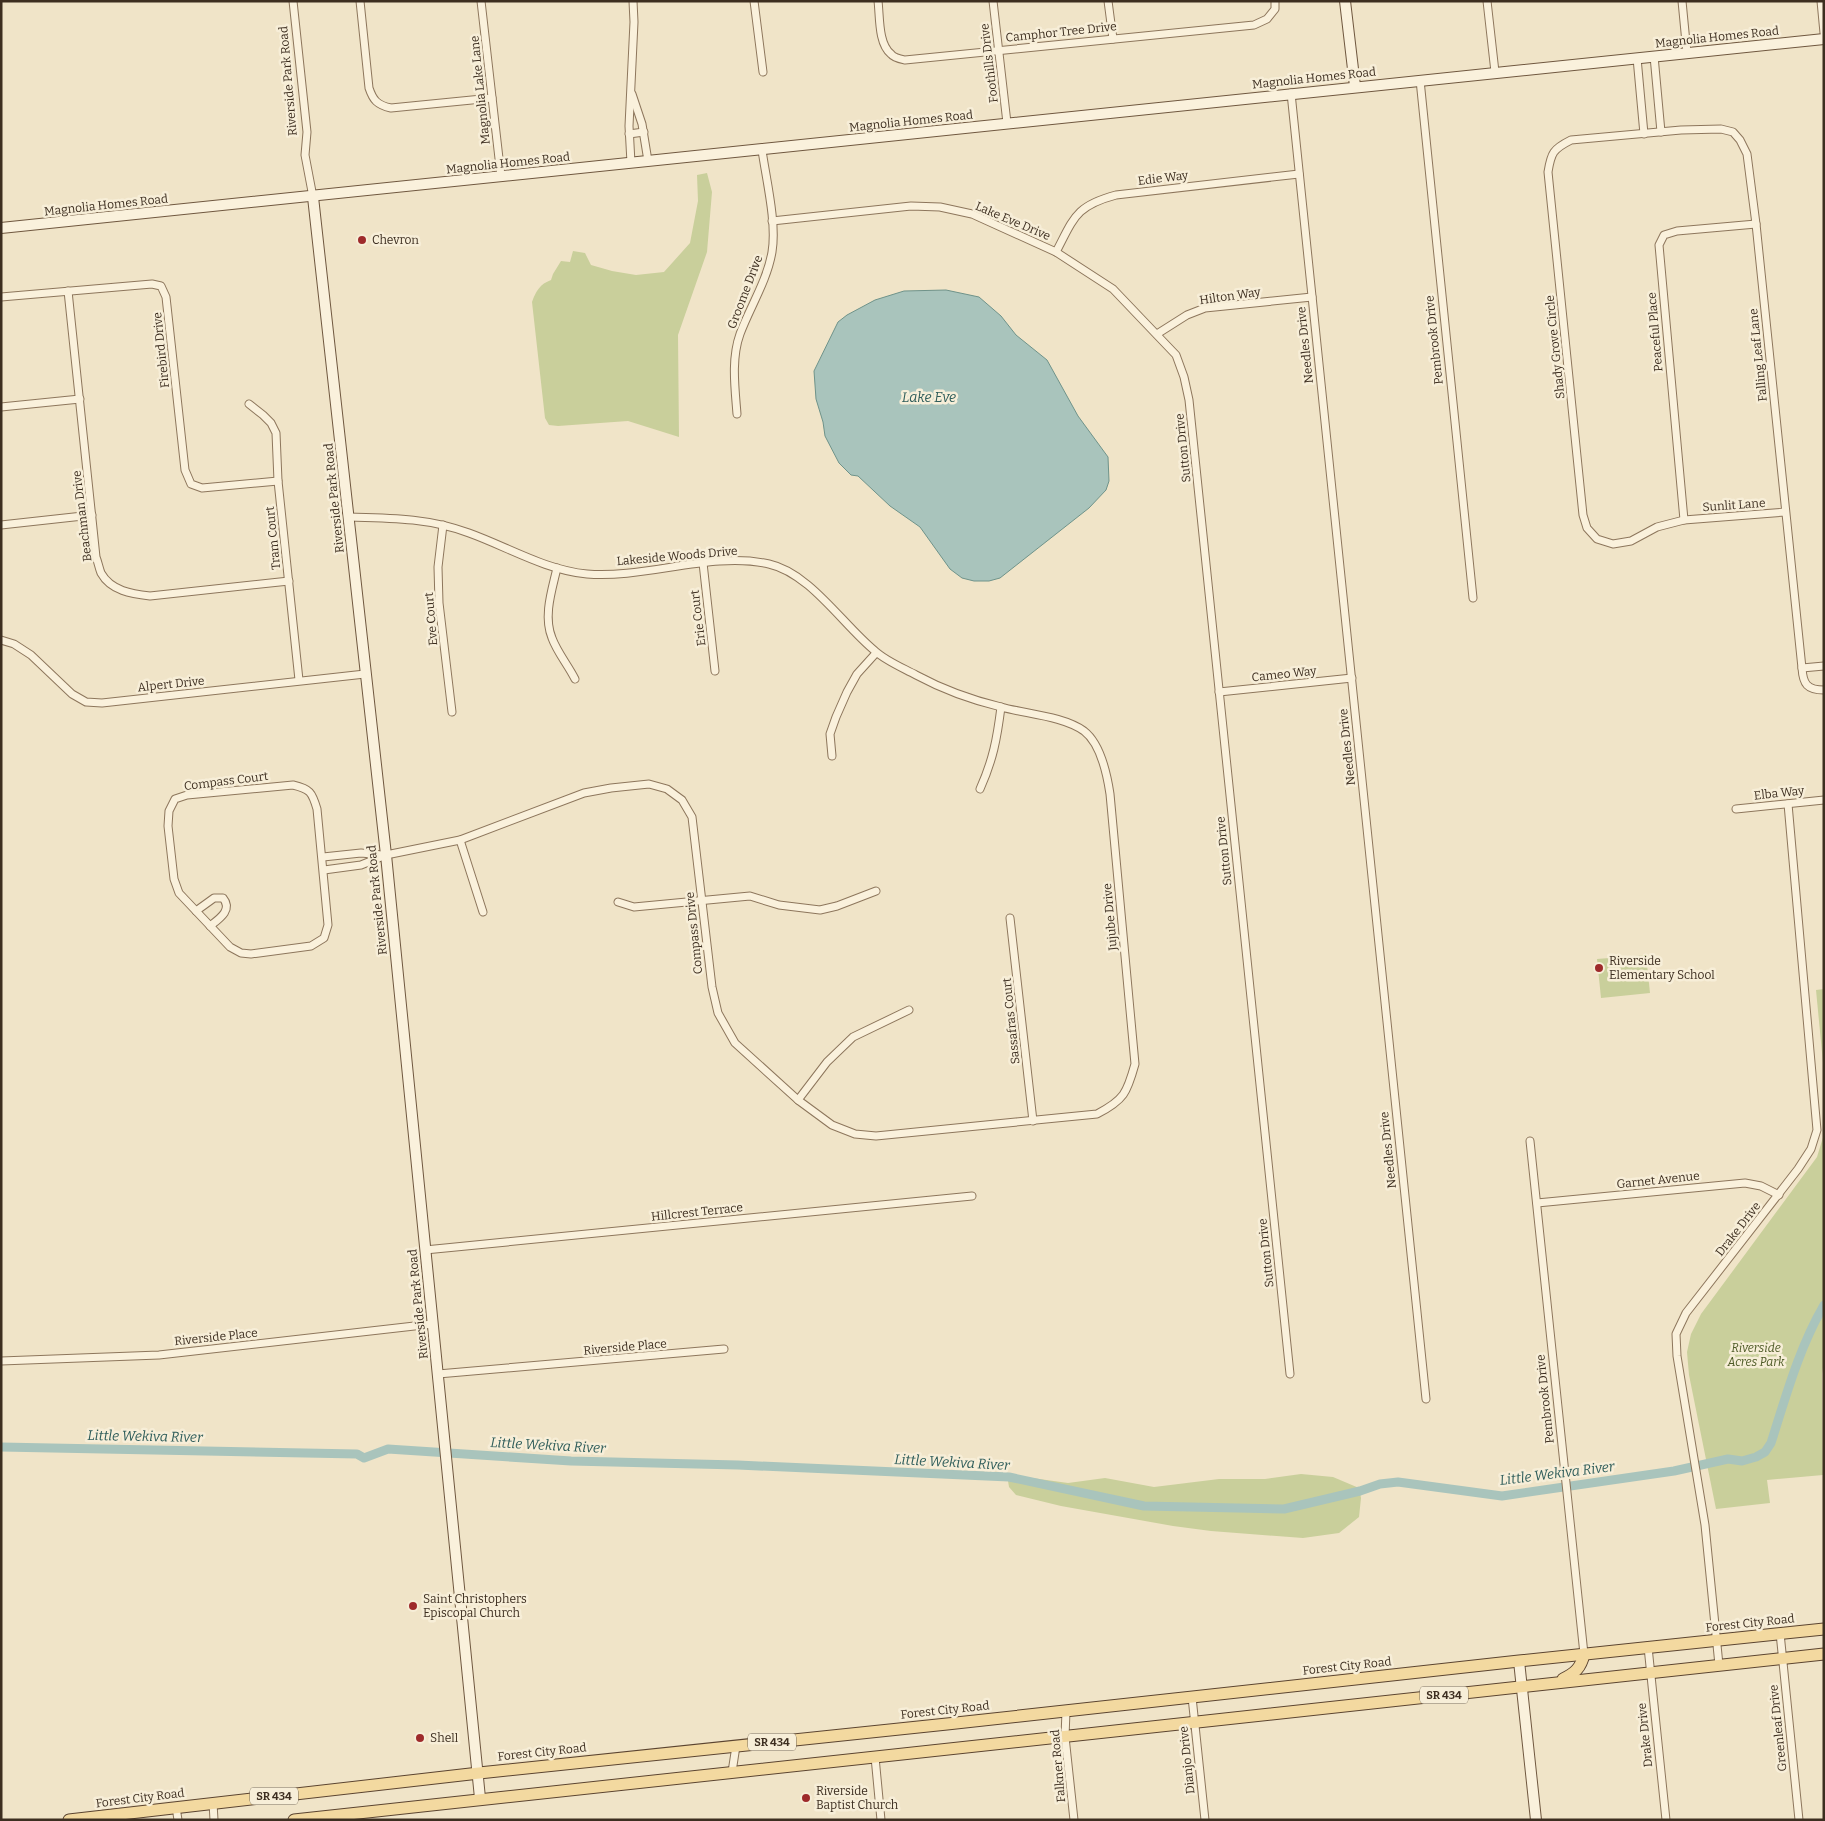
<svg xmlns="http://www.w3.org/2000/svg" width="1825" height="1821" font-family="Bitter,serif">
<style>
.green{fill:#c9cf9b}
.water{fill:#a9c4bc;stroke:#6f938a}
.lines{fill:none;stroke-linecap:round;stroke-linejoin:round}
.canal{stroke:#a9c4bc;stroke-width:9}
.street-casing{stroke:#8d765c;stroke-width:9}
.secondary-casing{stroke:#6f573f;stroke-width:12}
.primary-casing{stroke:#5b4430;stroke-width:13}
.street{stroke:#faf1dc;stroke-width:7}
.secondary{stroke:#faf1dc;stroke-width:10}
.primary{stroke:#f3d9a0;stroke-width:11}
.poi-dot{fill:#9e2a2b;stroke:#f7eed8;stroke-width:2}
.labels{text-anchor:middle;stroke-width:5;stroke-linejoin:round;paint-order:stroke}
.shield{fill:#f7eed8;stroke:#756857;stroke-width:1}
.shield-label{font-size:11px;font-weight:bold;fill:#3d2e20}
.street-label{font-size:12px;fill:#3d2e20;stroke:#f7eed8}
.poi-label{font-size:12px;fill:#3d2e20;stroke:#f7eed8;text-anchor:start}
.park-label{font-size:12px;font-style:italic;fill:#4d5a26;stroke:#f7eed8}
.water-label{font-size:14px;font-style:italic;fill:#2f5d5a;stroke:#f7eed8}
</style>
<rect width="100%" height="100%" fill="#f0e4c8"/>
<!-- green -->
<g class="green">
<path d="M707,173L712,192L707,252L678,335L679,437L628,421L558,426L549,425L545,418L532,302C536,291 540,284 551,280L553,274L561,261L570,262L573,251L585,253L591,265L612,271L636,275L664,272L690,243L698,201L697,175Z"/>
<path d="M1646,955L1650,993L1601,998L1597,959Z"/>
<path d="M1824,989V1073L1816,990Z"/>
<path d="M1824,1134V1361L1822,1374L1823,1475L1767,1480L1770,1503L1716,1509L1689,1375L1687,1352L1691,1334L1701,1314L1817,1157Z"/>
<path d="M1301,1474L1333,1477L1359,1488L1361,1498L1359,1517L1339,1533L1303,1538L1211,1531L1173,1526L1061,1506L1016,1495L1009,1487L1008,1481L1009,1477H1025L1068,1483L1105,1478L1154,1487L1219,1479H1265Z"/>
</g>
<!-- water -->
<path class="water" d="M946,290L979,297L1001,316L1016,335L1047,360L1078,416L1108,457L1109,481L1106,490L1089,508L1000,578L989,581H974L962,578L950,569L920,527L890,506L858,476L851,475L839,463L825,436L823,422L816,399L814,371L838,322L847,315L875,300L904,291Z"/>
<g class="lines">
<!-- canal -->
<path class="canal" d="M1,1447L357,1454L364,1458L388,1449L571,1461L738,1465L1009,1477L1144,1506L1284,1509L1360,1491L1380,1484L1398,1482L1502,1496L1674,1471L1728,1459L1742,1461L1756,1457L1765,1452L1771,1443C1786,1396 1799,1348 1824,1305"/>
<!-- street casing -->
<g class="street-casing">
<g id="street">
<path d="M293,1L307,132L305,155L313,197"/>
<path d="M360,1L369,88C373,100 377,105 391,108L492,98"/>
<path d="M481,1L501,176"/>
<path d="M754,1L763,72"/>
<path d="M878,1C880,17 878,43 891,54C894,58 900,59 905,60L1254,25L1267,19L1275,9V1"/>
<path d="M993,1L1007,123"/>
<path d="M1108,1L1113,39"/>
<path d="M1487,1L1495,72"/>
<path d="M1682,1L1687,53"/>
<path d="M1821,1L1824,33"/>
<path d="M1654,56L1661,132"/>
<path d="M1637,58L1644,134"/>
<path d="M1420,80L1473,598"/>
<path d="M1291,93L1426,1399"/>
<path d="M632,94L642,124L648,161"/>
<path d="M629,134L644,132"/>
<path d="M631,163L629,126L634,22L633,1"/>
<path d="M772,221L911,206L940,207L972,214L1056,252L1113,289L1176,355L1184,377L1189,400L1290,1374"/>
<path d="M1056,252C1074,218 1075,206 1116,195L1299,174"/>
<path d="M68,291L96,557C98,562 99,568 101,573C111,591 132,594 150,596L289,581"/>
<path d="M1,297L152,284L161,286L166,297L185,470L191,484L202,488L278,481"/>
<path d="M1157,334L1187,315L1205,308L1312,297"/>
<path d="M249,404L263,415L271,423L276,433L278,481L299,680"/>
<path d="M1,407L80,399"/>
<path d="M737,414C735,388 731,359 740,334C750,307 767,281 772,252C777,223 766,179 762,150"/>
<path d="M1785,512L1684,520L1657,527L1631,541L1613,544L1597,539L1587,528L1583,515L1548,172C1551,153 1553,149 1571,140L1681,130L1721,129L1733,132L1740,140L1747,154L1756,224L1802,668C1803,684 1807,690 1824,690"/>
<path d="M1684,520L1659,245L1664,235L1677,231L1756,224"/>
<path d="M1,525L92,515"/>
<path d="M443,525L438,567L439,603L452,712"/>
<path d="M703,563L715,671"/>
<path d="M557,568C552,590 543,616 552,638C557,652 568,665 575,679"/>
<path d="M1,640L14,644L31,655L72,694L86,702L102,703L365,674"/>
<path d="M1802,668L1824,666"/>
<path d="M1219,692L1352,678"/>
<path d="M832,756L830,734L836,717L847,692L857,674L876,653"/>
<path d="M293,785C310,789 312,792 317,809L328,925L324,938L311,946L251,954L241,953L230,947L179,893L174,879L168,826L169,811L175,799L187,795Z"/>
<path d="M980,789C993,760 997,739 1001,707"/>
<path d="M1736,809L1824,800"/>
<path d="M460,840L483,912"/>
<path d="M323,857L361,853L382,855"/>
<path d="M324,870L361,865L386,855L460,840L584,793L611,788L649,784L667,789L682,800L692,817L712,987L718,1013L735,1043L798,1100L832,1125L855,1134L876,1136L1097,1114C1124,1100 1127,1093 1135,1064L1110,794C1107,774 1101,744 1084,731C1063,716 1026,714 1001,707C972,700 942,689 916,675C903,668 886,661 875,651C843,625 810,573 769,564C712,551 645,579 587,574C545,570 508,547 469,533C429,518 391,518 349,517"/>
<path d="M618,902L634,907L750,896L779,905L820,910L837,906L876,891"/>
<path d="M196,911L214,898H223C233,910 219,919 210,926"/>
<path d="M1010,918L1033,1121"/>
<path d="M798,1100L827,1062L853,1037L909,1010"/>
<path d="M1530,1141L1584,1654"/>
<path d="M1537,1203L1745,1183L1761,1186L1779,1195"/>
<path d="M425,1250L972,1196"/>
<path d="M1,1361L159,1355L432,1324"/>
<path d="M438,1374L724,1349"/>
<path d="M1780,1633L1799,1820"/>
<path d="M1648,1647L1666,1820"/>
<path d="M1719,1665L1705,1525L1677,1356L1676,1334L1686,1313L1798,1169L1811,1149L1817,1130L1788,804"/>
<path d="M1192,1697L1205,1820"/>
<path d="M1066,1711L1065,1737L1074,1820"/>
<path d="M875,1757L881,1820"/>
<path d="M732,1772L736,1746"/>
<path d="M213,1803L214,1820"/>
<path d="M176,1807L178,1820"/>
</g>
</g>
<!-- secondary casing -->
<g class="secondary-casing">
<g id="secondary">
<path d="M1345,1L1355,86"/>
<path d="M313,197L386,855L480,1798"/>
<path d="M1,228L1824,39"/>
<path d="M1519,1661L1536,1820"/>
</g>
</g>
<!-- primary casing -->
<g class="primary-casing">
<g id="primary">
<path d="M1563,1679C1575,1673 1581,1668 1584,1654"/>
<path d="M69,1820L479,1773L947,1724L1519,1661L1824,1629"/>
<path d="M294,1820L1824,1654"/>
</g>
</g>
<!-- street -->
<use href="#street" class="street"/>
<!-- secondary -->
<use href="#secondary" class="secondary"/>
<!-- primary -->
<use href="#primary" class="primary"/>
</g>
<!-- markers -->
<g class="poi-dot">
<circle cx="362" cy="240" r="5"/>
<circle cx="1599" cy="968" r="5"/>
<circle cx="413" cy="1606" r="5"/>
<circle cx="420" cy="1738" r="5"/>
<circle cx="806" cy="1798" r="5"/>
</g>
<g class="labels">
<!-- shield labels -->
<g class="shield">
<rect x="1420" y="1686.5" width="48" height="17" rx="4"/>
<rect x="748" y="1733.5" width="48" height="17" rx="4"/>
<rect x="250" y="1787.5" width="48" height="17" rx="4"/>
</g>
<g class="shield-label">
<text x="1444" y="1699">SR 434</text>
<text x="772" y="1746">SR 434</text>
<text x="274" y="1800">SR 434</text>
</g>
<!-- street labels -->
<g class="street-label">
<text transform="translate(1061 32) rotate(-6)" y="4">Camphor Tree Drive</text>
<text transform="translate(1717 37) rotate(-6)" y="4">Magnolia Homes Road</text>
<text transform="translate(989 63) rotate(-97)" y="4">Foothills Drive</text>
<text transform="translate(1314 78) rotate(-6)" y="4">Magnolia Homes Road</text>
<text transform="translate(288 81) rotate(-95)" y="4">Riverside Park Road</text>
<text transform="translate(480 90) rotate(-96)" y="4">Magnolia Lake Lane</text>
<text transform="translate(911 121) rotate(-6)" y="4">Magnolia Homes Road</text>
<text transform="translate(508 163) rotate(-6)" y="4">Magnolia Homes Road</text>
<text transform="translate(1163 178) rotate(-7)" y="4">Edie Way</text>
<text transform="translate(106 205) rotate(-6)" y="4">Magnolia Homes Road</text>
<text transform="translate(1013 221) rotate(23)" y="4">Lake Eve Drive</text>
<text transform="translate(745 292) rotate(-69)" y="4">Groome Drive</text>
<text transform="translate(1230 296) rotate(-8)" y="4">Hilton Way</text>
<text transform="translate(1655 332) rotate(-95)" y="4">Peaceful Place</text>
<text transform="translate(1434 340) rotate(-96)" y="4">Pembrook Drive</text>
<text transform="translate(1305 345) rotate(-96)" y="4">Needles Drive</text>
<text transform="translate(1555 347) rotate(-96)" y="4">Shady Grove Circle</text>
<text transform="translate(161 350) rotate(-96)" y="4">Firebird Drive</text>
<text transform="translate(1758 355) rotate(-96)" y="4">Falling Leaf Lane</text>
<text transform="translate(1183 448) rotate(-96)" y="4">Sutton Drive</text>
<text transform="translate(334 498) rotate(-96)" y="4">Riverside Park Road</text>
<text transform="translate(1734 505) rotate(-4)" y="4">Sunlit Lane</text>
<text transform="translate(82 516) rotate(-97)" y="4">Beachman Drive</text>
<text transform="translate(273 538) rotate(-96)" y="4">Tram Court</text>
<text transform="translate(677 556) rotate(-5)" y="4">Lakeside Woods Drive</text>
<text transform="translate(698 618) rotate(-97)" y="4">Erie Court</text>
<text transform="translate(431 619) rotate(-95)" y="4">Eve Court</text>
<text transform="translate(1284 674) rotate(-6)" y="4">Cameo Way</text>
<text transform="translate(171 684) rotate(-6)" y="4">Alpert Drive</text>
<text transform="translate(1347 747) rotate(-96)" y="4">Needles Drive</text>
<text transform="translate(226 781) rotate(-7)" y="4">Compass Court</text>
<text transform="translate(1779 793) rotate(-6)" y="4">Elba Way</text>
<text transform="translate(1224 851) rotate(-96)" y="4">Sutton Drive</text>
<text transform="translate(377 900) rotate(-96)" y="4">Riverside Park Road</text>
<text transform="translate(1110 917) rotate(-95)" y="4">Jujube Drive</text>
<text transform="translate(694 933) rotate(-96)" y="4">Compass Drive</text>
<text transform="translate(1011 1021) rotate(-96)" y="4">Sassafras Court</text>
<text transform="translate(1388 1150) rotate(-96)" y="4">Needles Drive</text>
<text transform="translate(1658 1180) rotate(-6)" y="4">Garnet Avenue</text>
<text transform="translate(697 1212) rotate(-6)" y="4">Hillcrest Terrace</text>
<text transform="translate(1738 1229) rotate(-52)" y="4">Drake Drive</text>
<text transform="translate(1266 1253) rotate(-96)" y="4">Sutton Drive</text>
<text transform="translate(418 1304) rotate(-96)" y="4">Riverside Park Road</text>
<text transform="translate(216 1337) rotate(-6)" y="4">Riverside Place</text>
<text transform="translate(625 1347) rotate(-5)" y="4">Riverside Place</text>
<text transform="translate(1545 1399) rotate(-96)" y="4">Pembrook Drive</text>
<text transform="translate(1750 1623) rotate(-6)" y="4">Forest City Road</text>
<text transform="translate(1347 1666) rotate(-6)" y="4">Forest City Road</text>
<text transform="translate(945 1710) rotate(-6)" y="4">Forest City Road</text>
<text transform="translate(1778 1728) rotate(-96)" y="4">Greenleaf Drive</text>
<text transform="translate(1645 1735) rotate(-96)" y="4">Drake Drive</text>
<text transform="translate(542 1752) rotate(-6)" y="4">Forest City Road</text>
<text transform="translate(1187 1760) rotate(-96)" y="4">Dianjo Drive</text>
<text transform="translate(1058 1766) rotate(-95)" y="4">Falkner Road</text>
<text transform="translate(140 1798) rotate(-7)" y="4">Forest City Road</text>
</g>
<!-- poi labels -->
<g class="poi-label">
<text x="372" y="244">Chevron</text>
<text x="1609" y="965">Riverside<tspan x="1609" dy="14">Elementary School</tspan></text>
<text x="423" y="1603">Saint Christophers<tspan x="423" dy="14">Episcopal Church</tspan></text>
<text x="430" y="1742">Shell</text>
<text x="816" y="1795">Riverside<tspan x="816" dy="14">Baptist Church</tspan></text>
</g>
<!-- park labels -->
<g class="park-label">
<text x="1756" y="1352">Riverside<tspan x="1756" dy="14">Acres Park</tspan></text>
</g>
<!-- water labels -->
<g class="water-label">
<text x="929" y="402">Lake Eve</text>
<text transform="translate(145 1436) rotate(1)" y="5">Little Wekiva River</text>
<text transform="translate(548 1445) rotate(3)" y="5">Little Wekiva River</text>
<text transform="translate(952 1462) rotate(3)" y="5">Little Wekiva River</text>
<text transform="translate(1557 1473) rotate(-7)" y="5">Little Wekiva River</text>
</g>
</g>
<!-- border -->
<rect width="1825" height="1821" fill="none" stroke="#3d2e20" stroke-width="5"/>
</svg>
